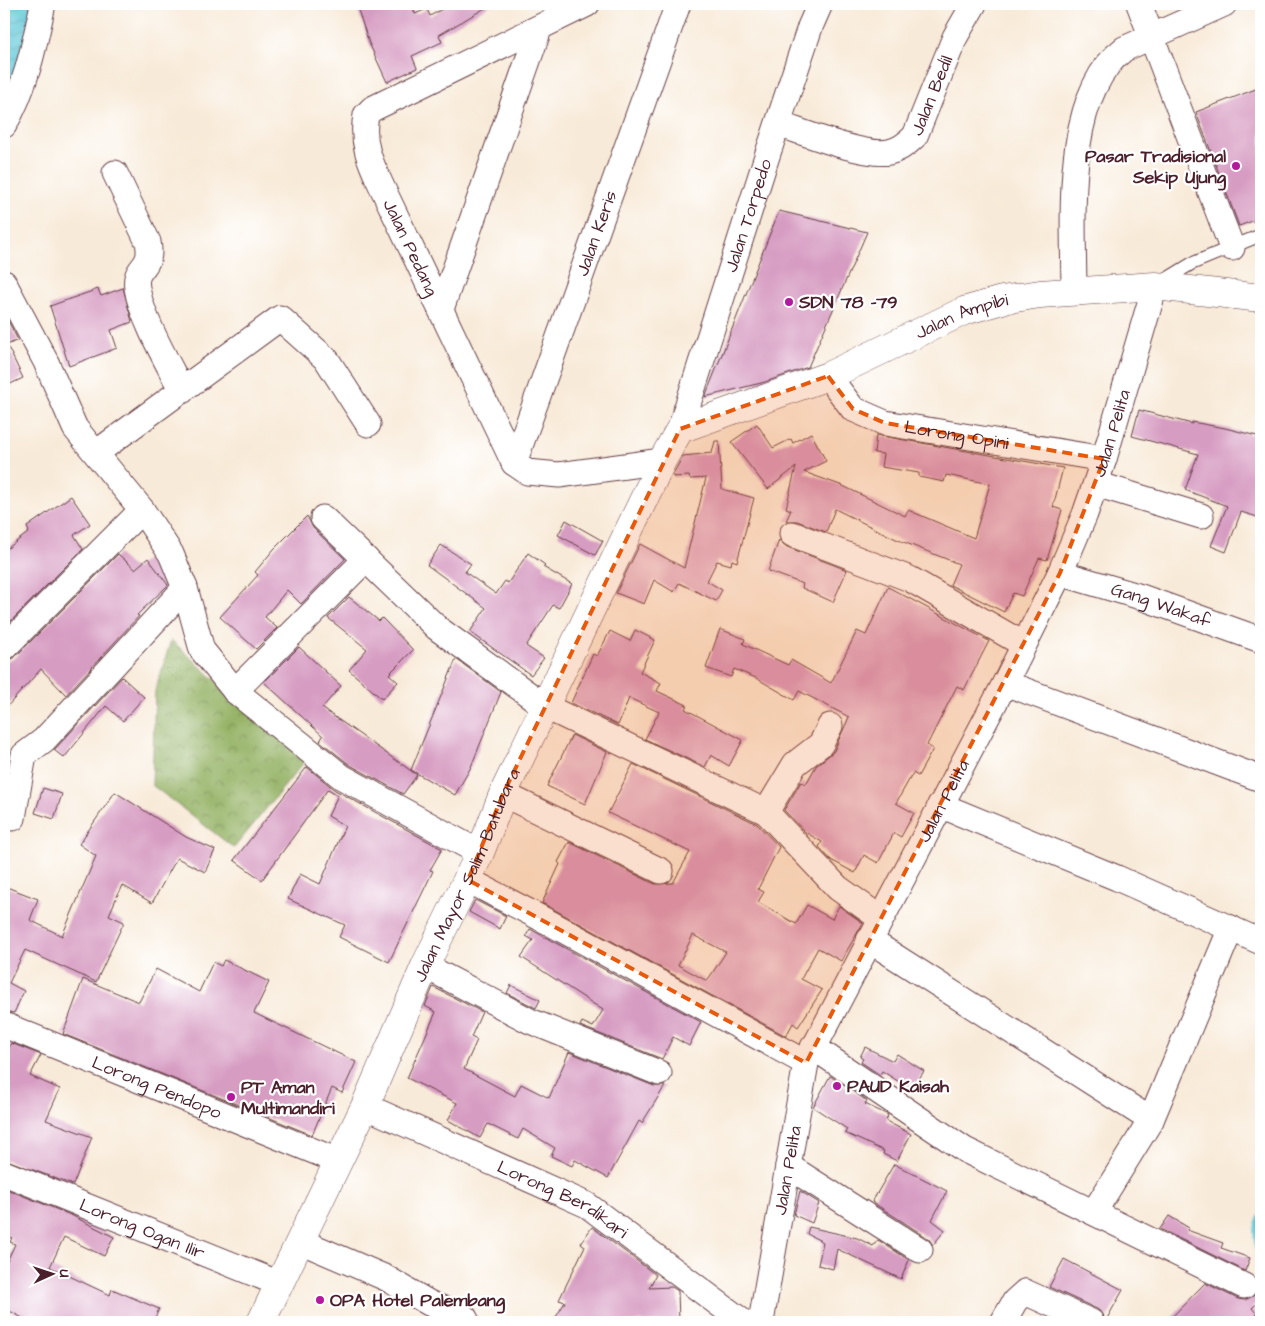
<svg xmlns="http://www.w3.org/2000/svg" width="1265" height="1326" font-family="'Architects Daughter',sans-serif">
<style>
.forest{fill:url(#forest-crowns);stroke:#706a49}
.water{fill:url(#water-waves);stroke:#547482}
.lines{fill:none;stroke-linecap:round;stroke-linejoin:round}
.stream{stroke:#5ec8d8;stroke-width:6}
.building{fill:#d79cc2;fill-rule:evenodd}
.lane-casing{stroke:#643d45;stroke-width:14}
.street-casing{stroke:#643d45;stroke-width:27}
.secondary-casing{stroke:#643d45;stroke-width:29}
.lane{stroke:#fff;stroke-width:12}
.street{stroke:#fff;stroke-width:25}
.secondary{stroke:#fff;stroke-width:28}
.marked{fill:#e8590c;fill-opacity:0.2;stroke:#e8590c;stroke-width:4;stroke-dasharray:10 6;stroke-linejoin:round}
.poi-dot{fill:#b5179e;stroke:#fff;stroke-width:2}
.labels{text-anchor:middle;stroke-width:4.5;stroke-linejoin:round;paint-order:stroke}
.street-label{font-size:18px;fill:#4a1f2b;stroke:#fff}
.poi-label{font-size:18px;font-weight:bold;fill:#4a1f2b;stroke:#fff;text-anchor:start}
</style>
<defs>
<pattern id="forest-crowns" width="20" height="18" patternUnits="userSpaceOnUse" patternTransform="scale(1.25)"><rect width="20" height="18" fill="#96b467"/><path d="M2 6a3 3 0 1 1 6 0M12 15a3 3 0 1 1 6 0" fill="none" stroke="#7c9255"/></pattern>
<pattern id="water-waves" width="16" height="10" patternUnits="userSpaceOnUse" patternTransform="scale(1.25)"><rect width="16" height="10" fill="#5ec8d8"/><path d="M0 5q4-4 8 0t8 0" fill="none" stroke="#53abba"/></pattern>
</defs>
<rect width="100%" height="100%" fill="#fff"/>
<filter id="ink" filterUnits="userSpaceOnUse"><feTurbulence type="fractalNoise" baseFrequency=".02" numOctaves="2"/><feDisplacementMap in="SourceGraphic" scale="10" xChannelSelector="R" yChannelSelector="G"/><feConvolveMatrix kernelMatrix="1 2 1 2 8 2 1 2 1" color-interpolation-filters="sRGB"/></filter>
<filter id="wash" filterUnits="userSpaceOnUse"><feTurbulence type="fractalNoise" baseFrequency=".0096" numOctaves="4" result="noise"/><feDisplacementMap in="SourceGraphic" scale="20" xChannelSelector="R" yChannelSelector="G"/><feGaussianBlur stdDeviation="1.12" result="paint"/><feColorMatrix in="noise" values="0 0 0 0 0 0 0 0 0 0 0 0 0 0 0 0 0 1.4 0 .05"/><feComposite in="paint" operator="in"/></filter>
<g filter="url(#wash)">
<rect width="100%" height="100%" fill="#f8ead8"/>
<!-- forest -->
<path class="forest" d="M171,640L305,761L234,848L152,785L155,691Z"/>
<!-- water -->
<path class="water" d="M5,4H41L4,112V9Z"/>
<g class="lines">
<!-- stream -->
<path class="stream" d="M1261,1217L1256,1231L1261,1285"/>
</g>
<g id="blocks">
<!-- building -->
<g class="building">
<path d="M356,4H412L415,14L427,9L430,16L451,4H492L439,35L442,42L412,56L417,68L387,82L369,43Z"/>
<path d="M1261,87V218L1239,226L1196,112Z"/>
<path d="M779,211L867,232L808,367L765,382L705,397Z"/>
<path d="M123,288L132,322L111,330L117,348L69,366L50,306L98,289L101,296Z"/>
<path d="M4,313L18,340L7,345L23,378L4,387Z"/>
<path d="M1139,410L1192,424V422L1225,428L1261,437V518L1241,512L1226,552L1211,546L1227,506L1185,490L1198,454L1132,436Z"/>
<path d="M757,424L773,448L791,439L793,443L811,433L826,461L804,472L843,486L905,516L908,510L974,538L990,484L946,475L944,482L919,477V473L881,467L883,454L874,453L876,435L1063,468L1053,507L1062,510L1047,560L1039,558L1022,596L1013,593L1004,612L950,585L959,564L896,539L835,509L826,532L797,521H786L791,510L786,508L796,467L768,489L731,442Z"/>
<path d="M715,441H719L722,489L754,498L737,562L732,560L731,565L717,561L707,581L722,590L716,601L679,583L674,592L654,580L644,604L616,593L640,544L684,568L706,478L690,479L689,476L673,477V474L683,456L712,453Z"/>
<path d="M71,496L90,524L74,535L83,549L4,628V551L29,532L27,527Z"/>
<path d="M307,516L313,528L345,559L301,604L287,590L265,617L277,628L256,649L220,617L258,575L255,572L274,549Z"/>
<path d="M566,520L603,541L595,555L558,535Z"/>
<path d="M779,540L787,547L847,570L833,602L802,588L803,584L768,571Z"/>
<path d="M441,545L471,564L465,572L496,594L505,581L508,583L528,553L545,565L543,567L572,584L559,608L553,605L526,646L544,658L531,675L470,632L486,608L427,565Z"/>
<path d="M118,554L135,569L148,558L168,585L137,615L139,616L66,695L41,669L4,710V662L14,658Z"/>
<path d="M888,587L989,641L964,690L957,686L927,745L933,749L918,776L913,773L896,803L914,813L901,837L894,833L878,863L864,855L855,873L831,860L819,847L822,842L805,832L784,810L801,782L806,784L816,766L834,751L849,717L799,691L794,700L756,678L734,669L731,677L706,668L720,629L745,639L743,644L788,665L791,660L831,683L857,631L866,635Z"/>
<path d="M349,597L379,621L382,618L413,650L389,674L398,682L382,699L349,670L367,649L328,618Z"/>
<path d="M635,630L655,640L640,672L661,683L657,691L687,705L685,709L743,740L729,766L711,755L705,767L645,739L659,712L629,698L618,725L571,703L593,654L597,656L610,631L630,641Z"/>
<path d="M299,647L341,686L322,708L417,775L403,794L350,765L320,741L323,736L264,682Z"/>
<path d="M456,659L501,692L471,767L455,795L411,770Z"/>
<path d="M122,677L144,697L123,721L106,706L64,758L54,750Z"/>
<path d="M572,735L607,752L585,804L547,786Z"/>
<path d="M633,764L757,824L779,847L758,889L764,892L758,902L796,924L807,905L832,919L839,906L863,923L841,961L818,948L801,979L822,990L798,1027L793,1023L786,1036L542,903L560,864L558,862L569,842L655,884L673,883L690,852L608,813ZM693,935L726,952L707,981L678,965Z"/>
<path d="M307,767L335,790L442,849L430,870L433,871L389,962L339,937L345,925L288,899L300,874L320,884L345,826L328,816L338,795L328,789L262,880L234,860Z"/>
<path d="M43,788L62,794L54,819L35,813Z"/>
<path d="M115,792L186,837L215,850L205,872L177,858L152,903L122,885L109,915L124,922L96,982L25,950L9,983L24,991L14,1013L4,1011V886L38,899L30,920L62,936L96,856L79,844Z"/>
<path d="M475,900L506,916L500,929L469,912Z"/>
<path d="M530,929L701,1022L689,1046L673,1037L662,1059L580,1026L582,1022L593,1027L603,1010L521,957L533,940L526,936Z"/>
<path d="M224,960L269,982L254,1013L356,1062L342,1093L332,1088L312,1135L63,1034L83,979L139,1002L156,969L199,992L213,962L221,966Z"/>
<path d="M511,985L540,1000L536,1008L507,993Z"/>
<path d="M433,987L482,1012L471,1037L477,1040L464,1069L515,1096L521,1084L549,1098L569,1052L654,1086H665L642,1123L639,1121L608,1178L575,1160L572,1166L551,1156L555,1148L523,1129L518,1139L488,1124L480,1138L448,1120L457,1103L407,1078L436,1012L425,1006Z"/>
<path d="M11,1043L41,1055L30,1076L60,1089L46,1120L92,1137L73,1185L4,1159V1058Z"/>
<path d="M865,1047L893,1061L897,1054L924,1071L912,1090L882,1071L880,1075L861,1062L863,1059L860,1057Z"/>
<path d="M830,1076L867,1101L865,1104L888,1115L886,1121L911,1134L897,1161L883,1154L884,1151L845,1133L847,1129L813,1107Z"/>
<path d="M894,1164L947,1191L932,1220L945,1230L933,1245L928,1238L872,1202Z"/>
<path d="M4,1188L73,1216L114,1237L104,1256L64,1237L50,1267L110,1295L112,1289L159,1309L153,1322H30L4,1308V1268L15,1244L10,1242L12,1238L4,1235Z"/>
<path d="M800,1191L819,1203L812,1223L794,1215Z"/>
<path d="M1169,1216L1189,1228L1187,1230L1223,1243L1221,1248L1250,1258L1245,1271L1160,1229Z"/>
<path d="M592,1227L656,1275L649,1288L672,1287L678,1291L679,1322H553L565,1302L559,1300L585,1246L581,1243Z"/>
<path d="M809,1227L857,1238L873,1246L878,1240L909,1260L901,1279L837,1249L833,1269L818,1265L823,1242L807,1234Z"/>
<path d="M1064,1259L1123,1290L1105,1322L1103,1314L1097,1309L1049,1287Z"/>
<path d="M1205,1283L1238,1299L1245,1300L1256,1294L1261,1300L1252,1308L1261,1319V1322H1167Z"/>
</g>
</g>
</g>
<g filter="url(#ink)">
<use href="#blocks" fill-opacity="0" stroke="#643d45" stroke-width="1"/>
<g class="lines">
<!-- lane casing -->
<g class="lane-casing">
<path id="lane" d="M1160,283L1191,264L1261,235"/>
</g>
<!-- street casing -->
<g class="street-casing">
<g id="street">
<path id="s1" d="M587,4L372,109L366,115C361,142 370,162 381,185L514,463L527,472L559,475L662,461"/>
<path d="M1139,4L1232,248"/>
<path id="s2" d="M778,124C803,132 865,157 889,152C899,150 908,143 915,136L955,37L974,4"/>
<path d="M4,125C26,88 34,46 43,4"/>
<path d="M115,173L148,242C154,270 133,265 137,288C142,319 168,363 182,391"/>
<path d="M4,283L46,362L75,428L142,510L171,554L185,588L202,650L235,691L342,777L480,853"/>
<path d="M1074,292C1074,223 1062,96 1124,49L1224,4"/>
<path d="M441,309L539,29"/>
<path id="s3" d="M828,376L853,409L885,423L1104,459"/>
<path id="s4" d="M680,429L766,159L810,27L820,4"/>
<path d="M96,453L280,318L327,360L368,424"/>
<path id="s5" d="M514,463L678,4"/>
<path d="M1096,484L1201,516"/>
<path d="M323,518L437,628L546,707L766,812L838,888L880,918"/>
<path d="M792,534L910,579L1023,644"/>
<path id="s6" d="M1060,573L1141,597L1261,640"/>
<path d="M4,648L142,510"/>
<path d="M1005,683L1261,779"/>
<path d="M235,691L366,559"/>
<path d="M503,794L661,871"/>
<path d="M940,805L1117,878L1261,942"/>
<path d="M766,812L795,764L821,744L830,726"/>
<path d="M13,818L24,755L44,740L185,588"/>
<path d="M468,880L550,923L806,1063"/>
<path d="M869,940L1151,1120"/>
<path d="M425,966L530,1021L659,1073"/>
<path id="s7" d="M4,1025L338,1161"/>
<path d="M813,1047L965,1150L1244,1286"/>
<path id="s8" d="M365,1106L587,1205L743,1322"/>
<path d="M788,1166L920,1250"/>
<path id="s9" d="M4,1173L280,1284"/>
<path d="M1094,1212L1151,1120L1231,928"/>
<path d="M300,1241L386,1278L429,1303L465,1318L467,1322"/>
<path id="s10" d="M761,1322L806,1063L1005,683L1060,573L1085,514L1104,459L1155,286"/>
<path d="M1003,1322L1015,1301L1025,1292L1091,1322"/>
</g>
</g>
<!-- secondary casing -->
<g class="secondary-casing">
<g id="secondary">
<path id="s11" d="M261,1322L365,1106L425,966L480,853L503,794L662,461L680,429L828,376L964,311L1002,300L1040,294L1155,286L1261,298"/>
</g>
</g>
<!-- lane -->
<use href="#lane" class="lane"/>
<!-- street -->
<use href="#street" class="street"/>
<!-- secondary -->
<use href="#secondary" class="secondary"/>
</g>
</g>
<!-- marked area -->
<path class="marked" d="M828,376L853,409L885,423L1104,459L1060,573L806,1063L468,880L503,794L680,429Z"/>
<!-- markers -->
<g class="poi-dot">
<circle cx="1236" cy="166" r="5"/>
<circle cx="789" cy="302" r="5"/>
<circle cx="837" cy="1086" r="5"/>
<circle cx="231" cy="1097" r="5"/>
<circle cx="320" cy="1300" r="5"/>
</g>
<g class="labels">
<!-- street labels -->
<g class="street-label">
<text dy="6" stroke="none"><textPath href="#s2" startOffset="190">Jalan Bedil</textPath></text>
<text dy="6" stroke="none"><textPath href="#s4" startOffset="224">Jalan Torpedo</textPath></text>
<text dy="6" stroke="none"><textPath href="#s5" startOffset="244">Jalan Keris</textPath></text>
<text dy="6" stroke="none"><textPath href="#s1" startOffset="390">Jalan Pedang</textPath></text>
<text dy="6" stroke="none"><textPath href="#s11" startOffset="1291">Jalan Ampibi</textPath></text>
<text dy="6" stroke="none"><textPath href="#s10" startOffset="964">Jalan Pelita</textPath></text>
<text dy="6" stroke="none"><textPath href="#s3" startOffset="149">Lorong Opini</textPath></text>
<text dy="6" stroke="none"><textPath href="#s6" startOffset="106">Gang Wakaf</textPath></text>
<text dy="6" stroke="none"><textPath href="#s10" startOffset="559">Jalan Pelita</textPath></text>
<text dy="6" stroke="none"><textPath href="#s11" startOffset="492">Jalan Mayor Salim Batubara</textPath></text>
<text dy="6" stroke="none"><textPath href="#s7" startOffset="165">Lorong Pendopo</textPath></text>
<text dy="6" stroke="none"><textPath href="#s10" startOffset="154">Jalan Pelita</textPath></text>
<text dy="6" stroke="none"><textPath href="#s8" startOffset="219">Lorong Berdikari</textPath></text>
<text dy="6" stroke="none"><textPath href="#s9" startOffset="149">Lorong Ogan Ilir</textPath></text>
</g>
<!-- poi labels -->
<g class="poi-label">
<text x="1226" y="162" text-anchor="end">Pasar Tradisional<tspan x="1226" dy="21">Sekip Ujung</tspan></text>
<text x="799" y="308">SDN 78 -79</text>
<text x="847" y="1092">PAUD Kaisah</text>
<text x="241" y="1093">PT Aman<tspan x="241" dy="21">Multimandiri</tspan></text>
<text x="330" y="1306">OPA Hotel Palembang</text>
</g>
</g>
<!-- margin -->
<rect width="1265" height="1326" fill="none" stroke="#fff" stroke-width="20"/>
<!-- north arrow -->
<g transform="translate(52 1274) rotate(87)" stroke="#ffffff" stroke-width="4" paint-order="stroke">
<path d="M0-4L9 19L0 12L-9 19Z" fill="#4a1f2b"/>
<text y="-8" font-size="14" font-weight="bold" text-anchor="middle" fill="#4a1f2b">U</text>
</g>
</svg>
